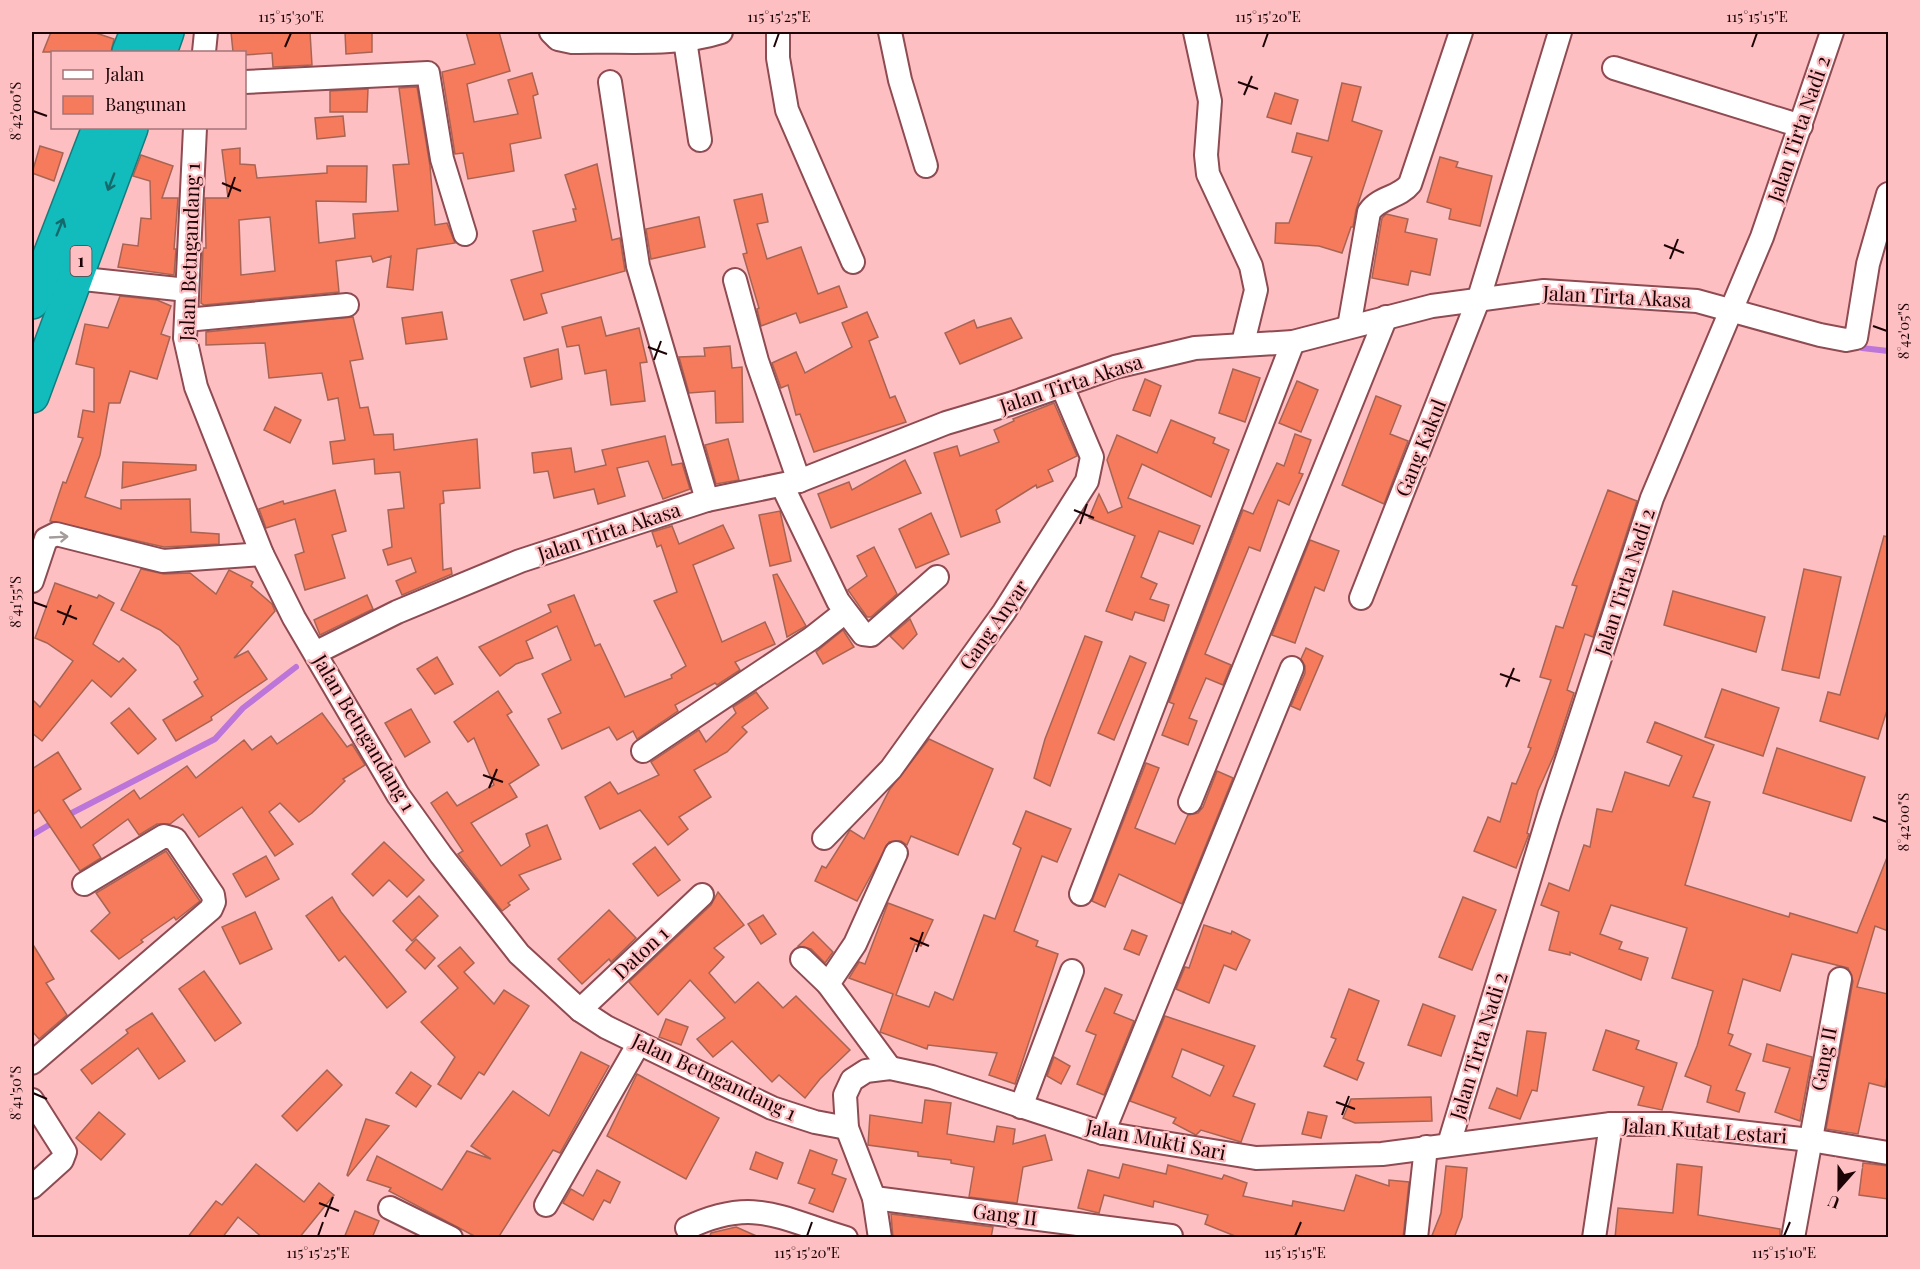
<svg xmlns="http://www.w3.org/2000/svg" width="1920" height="1269" font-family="'Playfair Display',serif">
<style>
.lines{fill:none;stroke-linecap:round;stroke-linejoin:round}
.stream{stroke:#bc76da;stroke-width:6}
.building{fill:#f67b5c;stroke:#a76453;stroke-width:1.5;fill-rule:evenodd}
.street-casing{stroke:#8e4b51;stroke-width:26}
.highway-casing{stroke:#167b7c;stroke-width:36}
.street{stroke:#fff;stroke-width:22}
.highway{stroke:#12bbbc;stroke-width:33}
.oneway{stroke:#16696a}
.oneway2{stroke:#a49b9b}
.ticks{fill:none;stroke:#1c0406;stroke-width:2}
.labels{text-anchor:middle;stroke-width:4.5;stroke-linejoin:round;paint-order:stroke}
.shield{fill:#febfc3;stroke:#603c3f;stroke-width:1.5}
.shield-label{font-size:18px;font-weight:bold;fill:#1c0406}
.street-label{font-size:20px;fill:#1c0406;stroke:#febfc3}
.neatline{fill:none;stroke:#1c0406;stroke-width:2}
.ticks-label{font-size:15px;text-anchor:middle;fill:#1c0406}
</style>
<rect width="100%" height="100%" fill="#febfc3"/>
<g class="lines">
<!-- stream -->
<g class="stream">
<path d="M1862,348L1888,351"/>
<path d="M66,816L215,739L243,708L296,667"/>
<path d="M32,835L54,822"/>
</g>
</g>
<!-- building -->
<g class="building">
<path d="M51,32H93L114,39L111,52H43Z"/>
<path d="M231,32H310L312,65L273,67L272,53L244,55V52H233Z"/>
<path d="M345,32H372V52L346,54Z"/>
<path d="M466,32H499L510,71L467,84L474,122L518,114L508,80L532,73L538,94L533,96L541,138L510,144L514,171L468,179L463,153L455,154L442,72L475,64Z"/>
<path d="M1342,83L1361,87L1352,121L1382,131L1356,210L1353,227H1351L1342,253L1319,246L1275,243L1276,223H1289L1312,157L1292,152L1297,133L1328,141Z"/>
<path d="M417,87L430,166L435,225L447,223L455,243L417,249L413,290L387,287L391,256L373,262L371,256L336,261L339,292L204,305L201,303L203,248H206L205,198H228L222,150L240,148V164L255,165L257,178L327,173V166H367L366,202L316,201L319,243L355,238L353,214L398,211L393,165L409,164L399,88ZM270,217L275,271L241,275L239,220Z"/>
<path d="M368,89L367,112H330V91Z"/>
<path d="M1275,93L1298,100L1291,124L1267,117Z"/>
<path d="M343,116L345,136L317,139L315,118Z"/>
<path d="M40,146L63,153L54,181L32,173Z"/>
<path d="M141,155L173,166L162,198H178L174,249H176L174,275L118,267L123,244L138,246L141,218L151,219L150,181L133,176Z"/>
<path d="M1440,157L1458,162L1456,167L1492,176L1480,226L1449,219L1451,209L1427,202Z"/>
<path d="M597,164L612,240L620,238L625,271L541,294L547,313L524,320L511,280L543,271L533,231L576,221L573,209H576L565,175Z"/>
<path d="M762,194L768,222L757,224L767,259L801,247L818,294L839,286L847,307L800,323L796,313L761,326L757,309L759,308L743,254L747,253L734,200Z"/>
<path d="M1386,214L1408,219L1405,232L1437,239L1430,275L1411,271L1408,285L1372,278L1382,218Z"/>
<path d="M699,217L705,247L651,259L646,229Z"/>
<path d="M120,296L157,300L171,306L161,334L170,337L157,379L130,371L120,403H109L100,455L85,497L121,509V500L190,499L191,532L219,534V544L164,547L50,521L63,482L66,483L83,438L78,437L83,410L94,412V368L76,364L85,324L108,328Z"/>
<path d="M442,312L447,339L406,344L402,318Z"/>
<path d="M867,312L878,337L869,341L890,398L895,396L906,422L814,452L800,414L796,415L788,385L781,388L772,363L796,352L805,373L852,347L842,323Z"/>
<path d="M353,317L363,359L350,361L360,408L368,407L374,435L393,434L394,450L477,439L480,488L443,491L444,503L440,504L443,570L451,568L452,574L402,595L396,581L416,572L411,558L388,565L383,550L392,547L388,510L404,508L400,472L375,474L374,459L333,464L330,442L345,440L338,398L328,400L322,373L269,378L265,343L206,345V332Z"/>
<path d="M601,317L606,336L639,328L647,362L640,363L645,401L611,405L606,370L585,374L579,345L567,347L562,327Z"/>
<path d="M1011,318L1022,338L960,364L945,333L974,320L977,328Z"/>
<path d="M730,346L732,368L742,367L743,422L716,423L715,391L689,393L679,357L705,356L704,348Z"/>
<path d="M558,349L562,379L531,387L524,358Z"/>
<path d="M1233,369L1260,378L1245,422L1219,413Z"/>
<path d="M1145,379L1161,386L1150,416L1133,410Z"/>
<path d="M1297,381L1318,390L1301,432L1279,423Z"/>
<path d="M1376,396L1401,406L1390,434L1408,441L1384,504L1342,485Z"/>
<path d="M1054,403L1077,456L1048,470L1053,481L1037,488L1036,485L996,510L1000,522L961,537L934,453L957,446L960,456L999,442L994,430L1014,421L1013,419Z"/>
<path d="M275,407L301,420L290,443L264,430Z"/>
<path d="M1171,420L1215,438L1213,443L1229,450L1211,497L1142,464L1128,498L1200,526L1193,544L1159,531L1141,577L1157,584L1150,599L1169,605L1164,621L1135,612L1132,620L1106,611L1135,536L1089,518L1099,494L1108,513L1122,507L1107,460L1117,435L1157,453Z"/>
<path d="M1295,434L1311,440L1299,473L1303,474L1289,505L1278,500L1260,551L1249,547L1205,654L1231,665L1223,685L1206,678L1189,718L1197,721L1188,745L1162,735L1174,704L1169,702L1243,510L1253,514L1277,463L1284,466Z"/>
<path d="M665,436L672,465L682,463L690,489L663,499L648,461L617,468L625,496L598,504L594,489L554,498L548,471L534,473L532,453L571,448L575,472L606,465L602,450Z"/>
<path d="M728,439L739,480L716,484L705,445Z"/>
<path d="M905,460L921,493L831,528L818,494L849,482L852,490Z"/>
<path d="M123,462L196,465V470L122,488Z"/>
<path d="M335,490L346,531L332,535L345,578L305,590L295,555L304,552L295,519L266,528L259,509L283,501L284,504Z"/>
<path d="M1608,490L1637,501L1593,637L1585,634L1567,690L1574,693L1554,755L1538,791L1527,833L1529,834L1516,868L1474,851L1488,817L1500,822L1512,783L1516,784L1531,748L1528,747L1551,680L1540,677L1556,626L1563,628L1577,586L1572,585Z"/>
<path d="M780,511L791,561L770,566L759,515Z"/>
<path d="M931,513L949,554L916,568L899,529Z"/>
<path d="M723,525L734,548L693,565L722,642L765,622L775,644L735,662L740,670L717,685L715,683L675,705L678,711L637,739L633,731L617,740L609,727L562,749L548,719L561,713L542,674L571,660L557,626L526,641L533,658L516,664L500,676L479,647L551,612L548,605L574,595L595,646L600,644L625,697L672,678L671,675L686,666L654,601L677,592L661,545L657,547L652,532L672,526L679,544Z"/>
<path d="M1884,536L1888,537V707L1878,739L1820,721L1828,692L1840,695Z"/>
<path d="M1310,540L1339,551L1324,591L1315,587L1295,643L1272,635Z"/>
<path d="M874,547L897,594L871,617H867L848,590L867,576L857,556Z"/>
<path d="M141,569L164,574L190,573L216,594L229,570L253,582L251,586L272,604L275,611L234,658L248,651L267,679L211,717L212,720L176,741L163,720L203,696L194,682L198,679L179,646L160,630L121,610Z"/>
<path d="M1804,569L1841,577L1819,678L1782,670Z"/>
<path d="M777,574L806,626L787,637L773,575Z"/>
<path d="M55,583L97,598L99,595L114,603L93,644L119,662L123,658L136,670L111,697L92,680L42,741L32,733V699L40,707L73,661L47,643L35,638Z"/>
<path d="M1673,591L1765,617L1756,652L1664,625Z"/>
<path d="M367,595L373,609L320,635L314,620Z"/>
<path d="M910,619L917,634L903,649L890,636Z"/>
<path d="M843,630L854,647L823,664L816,652Z"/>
<path d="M1085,636L1102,642L1050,786L1034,778L1045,739Z"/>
<path d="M1306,648L1323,656L1300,710L1291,706L1305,673V666L1301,659Z"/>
<path d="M1130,656L1146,663L1114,740L1098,733Z"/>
<path d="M437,657L453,684L435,694L417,669Z"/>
<path d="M1722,689L1779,708L1763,756L1705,737Z"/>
<path d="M498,691L512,712L507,715L539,765L509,784L517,797L471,823L501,866L530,846L526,834L547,825L561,859L519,875L529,889L508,903L510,905L502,911L458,854L463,851L431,803L447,792L457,806L494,785L474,738L468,742L454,722Z"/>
<path d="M756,692L768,708L742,727L747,732L727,752L694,770L711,797L679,817L688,829L668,845L640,810L600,829L585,797L610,782L618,794L659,775L651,762L699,730L706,742L736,713L733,707Z"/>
<path d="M129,708L156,739L138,754L111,723Z"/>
<path d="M411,709L430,742L405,757L385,723Z"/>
<path d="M322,713L347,747L352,744L365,765L343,779L345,781L312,813L299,822L280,803L269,812L293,844L275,856L242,807L199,837L183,814L170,824H157L139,835L128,819L93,845L101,858L80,871L39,810L32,815V769L58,752L81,789L63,800L81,828L134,790L140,799L187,766L196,778L244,740L252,750L271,736L277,744Z"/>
<path d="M1655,722L1714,745L1693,797L1710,802L1685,885L1789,917L1790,913L1857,933L1888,855V931L1875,926L1857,987L1888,994V1072L1885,1087L1869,1083L1858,1134L1826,1129L1853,981L1848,968L1792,954L1780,991L1743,979L1728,1033L1733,1035L1729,1045L1751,1054L1736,1090L1745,1093L1739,1112L1707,1102L1711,1086L1685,1076L1697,1046L1713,991L1672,978L1687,928L1611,905L1600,934L1622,942L1619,949L1648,958L1641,980L1570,952V955L1549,950L1559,912L1541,905L1549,883L1569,891L1584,845L1590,847L1597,809L1612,812L1625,772L1669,786L1682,756L1647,742Z"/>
<path d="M929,739L993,769L958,855L911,836L907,845L901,841L889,842L857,901L815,881L822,866L826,868L850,830L864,839L890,789Z"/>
<path d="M1777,748L1865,777L1851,821L1763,793Z"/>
<path d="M1146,763L1159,768L1135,828L1175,844L1188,815L1198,813L1203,807L1217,771L1233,778L1182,904L1119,874L1105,907L1092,901Z"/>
<path d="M1026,811L1071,829L1057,862L1042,856L1014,931L1038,941L1036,946L1058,954L1015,1084L989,1075L997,1053L928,1045L927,1049L880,1032L893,994L849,978L859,962L865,964L888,903L933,920L921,946L915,944L896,995L929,1007L935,992L953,1000L984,915L995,919L1021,848L1013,844Z"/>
<path d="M384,842L424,880L407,897L389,880L373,896L352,874Z"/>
<path d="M655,847L680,880L658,896L633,864Z"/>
<path d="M166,851L200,901L176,920L174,917L141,940L143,942L119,959L91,931L110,913L96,893Z"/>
<path d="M266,856L279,879L246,897L233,874Z"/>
<path d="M718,892L744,925L714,948L724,957L709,973L735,1003L758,982L783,1008L796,996L850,1050L820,1079L805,1098L779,1075L772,1082L732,1041L713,1057L697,1039L725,1018L690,980L658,1015L629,982L711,905Z"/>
<path d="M419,896L438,916L412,941L393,921Z"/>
<path d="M332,897L341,912L406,992L387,1008L345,956L339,961L306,916Z"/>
<path d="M1463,897L1496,910L1472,970L1439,957Z"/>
<path d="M609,910L636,938L611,962L609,959L582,984L558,959Z"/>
<path d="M255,912L272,949L240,964L222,927Z"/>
<path d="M763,915L776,934L761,944L748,924Z"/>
<path d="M1204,925L1231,934L1232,931L1250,940L1236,970L1224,965L1209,1003L1176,989L1185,967L1189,968Z"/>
<path d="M1132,930L1147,936L1139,955L1124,949Z"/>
<path d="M813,932L833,952L825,963L811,949L798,946Z"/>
<path d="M416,939L435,958L425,969L406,950Z"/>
<path d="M32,943L54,979L46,983L67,1015L39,1039L32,1031Z"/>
<path d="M460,947L474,963L464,972L494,1004L504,990L529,1006L484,1075L479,1072L461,1099L438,1084L455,1057L421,1022L458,988L438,966Z"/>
<path d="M204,971L241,1023L215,1041L179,989Z"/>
<path d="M1105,988L1122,995L1114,1013L1134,1021L1104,1095L1077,1084L1096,1035L1086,1031Z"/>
<path d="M1349,989L1379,1001L1357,1060L1364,1063L1357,1080L1324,1066L1336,1039L1331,1037Z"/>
<path d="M1423,1004L1455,1016L1441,1056L1408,1045Z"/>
<path d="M152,1013L185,1061L159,1079L138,1048L92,1084L81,1070L128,1033L126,1030Z"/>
<path d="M1165,1016L1255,1046L1233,1096L1255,1104L1241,1142L1201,1130L1196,1135L1173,1123L1176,1118L1130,1101ZM1182,1049L1224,1066L1210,1096L1172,1077Z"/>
<path d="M666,1019L688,1027L681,1045L659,1037Z"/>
<path d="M1606,1030L1639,1041L1636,1049L1677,1063L1662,1110L1638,1105L1644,1087L1593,1070Z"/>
<path d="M1527,1031L1546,1033L1537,1091L1532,1090L1520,1119L1489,1108L1497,1088L1517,1096Z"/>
<path d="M1767,1044L1812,1057L1800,1121L1775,1112L1790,1068L1763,1061Z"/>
<path d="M581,1052L609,1066L560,1153L553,1150L498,1238H478L389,1191L391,1188L367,1180L377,1156L442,1190L467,1151L491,1159L471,1146L513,1091L549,1116Z"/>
<path d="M1054,1057L1070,1066L1061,1084L1047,1076Z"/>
<path d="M327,1070L342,1085L297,1131L282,1116Z"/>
<path d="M411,1072L431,1086L416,1107L396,1093Z"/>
<path d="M637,1074L719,1118L686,1179L607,1136Z"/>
<path d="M1431,1097L1432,1121L1355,1123L1343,1118L1351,1099Z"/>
<path d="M925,1100L951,1103L947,1134L994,1142L997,1126L1015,1129L1013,1144L1045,1135L1052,1160L1023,1167L1017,1203L969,1197L974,1167L951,1163V1160L918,1156V1152L868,1145L870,1115L922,1123Z"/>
<path d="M99,1112L125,1134L101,1160L76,1138Z"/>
<path d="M1308,1112L1327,1116L1321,1138L1302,1134Z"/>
<path d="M366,1119L389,1126L348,1176L347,1175Z"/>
<path d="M810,1150L837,1160L832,1174L846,1179L833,1212L809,1203L815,1189L798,1183Z"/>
<path d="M756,1152L783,1163L777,1179L750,1169Z"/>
<path d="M1863,1163L1888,1166V1199L1859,1195Z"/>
<path d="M256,1164L304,1202L319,1183L334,1195L299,1238H263L238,1217L222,1238H187L216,1201L222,1205Z"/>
<path d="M1123,1164L1166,1174L1168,1165L1222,1179L1224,1175L1247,1183L1243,1196L1292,1206L1293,1201L1344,1211L1356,1175L1389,1186V1180L1409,1182L1403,1238H1240L1205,1224L1208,1215L1154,1201L1153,1207L1104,1195L1099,1213L1078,1208L1088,1170L1119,1178Z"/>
<path d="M1677,1164L1702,1167L1698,1215L1780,1229V1238H1615L1618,1208L1673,1213Z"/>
<path d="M1446,1166L1467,1168L1462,1217L1454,1238H1431L1441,1213Z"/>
<path d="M597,1170L620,1182L610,1203L604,1200L593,1220L563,1203L571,1189L583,1196Z"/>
<path d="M355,1211L379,1221L372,1238H344Z"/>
<path d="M891,1214L993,1227L991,1238H893Z"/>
<path d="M736,1227L761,1238H709L711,1233Z"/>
</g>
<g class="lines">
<!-- street casing -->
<g class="street-casing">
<g id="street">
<path d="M551,32L558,39L572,42C621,40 674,47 721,32"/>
<path d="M778,32V58L787,110L853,262"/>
<path d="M890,32L900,80L926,166"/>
<path d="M1195,32L1210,101L1206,155L1208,174L1251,266L1256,290L1243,343"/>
<path d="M685,40L700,140"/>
<path d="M204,52L206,32"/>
<path d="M1614,68L1801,126"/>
<path d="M244,82L428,73L442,159L465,234"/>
<path d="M610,82L638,266L707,500"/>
<path d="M195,128L185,338L196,387L262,554L294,618L398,795L441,855L519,954L580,1010L606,1027L772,1108L815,1122L847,1128"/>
<path d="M74,278L187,290"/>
<path d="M735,280L757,361L799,481"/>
<path d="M186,320L347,305"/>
<path d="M1349,327L1369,212C1379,197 1399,198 1410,184L1461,32"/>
<path d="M782,485L838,601L863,634L871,635L937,577"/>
<path d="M32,581L46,539L56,534L163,561L262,554"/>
<path d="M1361,598L1479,298L1560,32"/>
<path d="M317,652L397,612L520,561L707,500L799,481L946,423L1010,404L1115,367L1195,348L1293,342L1432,306L1544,291L1697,301L1820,335L1846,340L1856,338L1868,264L1888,194"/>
<path d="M643,751L812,638L845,612"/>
<path d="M1190,802L1386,317"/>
<path d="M824,838L891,769L1004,612L1087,481L1092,457L1062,386"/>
<path d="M1081,894L1293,342"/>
<path d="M802,959L828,984L890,1068"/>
<path d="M828,984L855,944L896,853"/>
<path d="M580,1010L702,895"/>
<path d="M32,1063L211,909L214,902L213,895L175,839L164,836L84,884"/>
<path d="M32,1100L65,1152L62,1160L32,1187"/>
<path d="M1021,1107L1072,971"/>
<path d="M1103,1133L1292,668"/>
<path d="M1449,1144L1548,818L1652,498L1762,237L1832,32"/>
<path d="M874,1198L1171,1236"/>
<path d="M546,1205L639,1043"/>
<path d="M390,1208L451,1238"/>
<path d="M687,1228C754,1196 781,1219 846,1238"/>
<path d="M880,1238L874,1198L847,1128L845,1095L852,1080L866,1071L890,1068L932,1077L1103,1133L1256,1158L1382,1154L1611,1124H1669L1810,1140L1888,1153"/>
<path d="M1416,1238L1426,1147"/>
<path d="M1594,1238L1611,1124"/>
<path d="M1793,1238L1840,979"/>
</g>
</g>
<!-- highway casing -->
<g class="highway-casing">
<g id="highway">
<path d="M129,52L137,32"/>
<path d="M160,52L167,32"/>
<path d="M32,302L99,128"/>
<path d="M32,396L131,128"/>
</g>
</g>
<!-- street -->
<use href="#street" class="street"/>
<!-- highway -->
<use href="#highway" class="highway"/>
</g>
<!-- one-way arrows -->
<defs><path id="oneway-shaft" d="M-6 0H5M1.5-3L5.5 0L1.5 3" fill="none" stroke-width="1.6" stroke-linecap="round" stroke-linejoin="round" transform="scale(1.5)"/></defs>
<g class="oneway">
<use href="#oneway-shaft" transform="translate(111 182) rotate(111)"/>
<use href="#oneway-shaft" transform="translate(60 227) rotate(-68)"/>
</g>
<use class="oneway2" href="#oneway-shaft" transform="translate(59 537) rotate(-3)"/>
<!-- ticks -->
<path class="ticks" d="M285,47L291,33M774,47L779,33M1263,47L1268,33M1752,47L1757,33M1238,82L1258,89M1244,95L1252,76M33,111L47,116M222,183L241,191M228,197L235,177M1664,245L1684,253M1670,259L1678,239M1873,326L1887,331M648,347L667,354M654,360L661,341M1074,510L1094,518M1080,524L1087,504M33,602L47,607M57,611L77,619M63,625L71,605M1500,674L1520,681M1506,687L1514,668M483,775L503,782M489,788L497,769M1873,817L1887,822M910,938L929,946M916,952L923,932M33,1093L47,1099M1336,1102L1355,1109M1342,1115L1349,1096M319,1203L339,1211M325,1217L333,1197M318,1236L323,1222M807,1236L812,1222M1295,1236L1301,1222M1784,1236L1790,1222"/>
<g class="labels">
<!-- shield labels -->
<rect class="shield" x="70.5" y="246" width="21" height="30" rx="4.5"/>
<g class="shield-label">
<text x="81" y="267">1</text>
</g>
<!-- street labels -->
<g class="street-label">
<text transform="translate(1799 129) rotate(-71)" y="7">Jalan Tirta Nadi 2</text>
<text transform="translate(190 252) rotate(-88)" y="7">Jalan Betngandang 1</text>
<text transform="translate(1617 297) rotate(3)" y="7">Jalan Tirta Akasa</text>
<text transform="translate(1071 384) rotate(-18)" y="7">Jalan Tirta Akasa</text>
<text transform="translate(1421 448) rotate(-68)" y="7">Gang Kakul</text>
<text transform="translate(609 532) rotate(-18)" y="7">Jalan Tirta Akasa</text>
<text transform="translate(1625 582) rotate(-72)" y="7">Jalan Tirta Nadi 2</text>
<text transform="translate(994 625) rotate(-55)" y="7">Gang Anyar</text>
<text transform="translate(364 733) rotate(59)" y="7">Jalan Betngandang 1</text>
<text transform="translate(641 953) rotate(-43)" y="7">Daton 1</text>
<text transform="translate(1479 1046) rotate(-73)" y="7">Jalan Tirta Nadi 2</text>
<text transform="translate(1824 1059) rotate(-79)" y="7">Gang II</text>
<text transform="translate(714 1077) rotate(25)" y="7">Jalan Betngandang 1</text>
<text transform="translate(1705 1131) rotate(4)" y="7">Jalan Kutat Lestari</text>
<text transform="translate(1156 1140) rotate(11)" y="7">Jalan Mukti Sari</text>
<text transform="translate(1005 1215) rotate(7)" y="7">Gang II</text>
</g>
</g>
<!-- border -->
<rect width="1920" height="1269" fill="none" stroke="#febfc3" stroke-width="66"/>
<!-- legend -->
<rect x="51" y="51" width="195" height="78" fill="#febfc3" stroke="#a47477" stroke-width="1.5"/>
<rect x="63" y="70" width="30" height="9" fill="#ffffff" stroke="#a47477" stroke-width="1.5"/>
<text x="105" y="81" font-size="18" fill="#1c0406">Jalan</text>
<rect x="63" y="96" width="30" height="18" fill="#f67b5c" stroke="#a47477" stroke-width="1.5"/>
<text x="105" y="111" font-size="18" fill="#1c0406">Bangunan</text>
<!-- north arrow -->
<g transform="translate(1839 1188) rotate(201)" stroke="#febfc3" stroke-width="4.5" paint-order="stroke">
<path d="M0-4.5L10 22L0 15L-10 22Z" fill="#1c0406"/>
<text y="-9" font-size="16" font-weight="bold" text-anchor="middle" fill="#1c0406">U</text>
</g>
<rect x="33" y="33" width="1854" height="1203" class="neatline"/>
<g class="ticks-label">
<text x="291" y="22">115°15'30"E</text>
<text x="779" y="22">115°15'25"E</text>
<text x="1268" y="22">115°15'20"E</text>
<text x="1757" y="22">115°15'15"E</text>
<text transform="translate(16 111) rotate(-90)" y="5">8°42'00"S</text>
<text transform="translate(1904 331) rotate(-90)" y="5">8°42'05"S</text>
<text transform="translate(16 602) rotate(-90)" y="5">8°41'55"S</text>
<text transform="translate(1904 822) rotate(-90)" y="5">8°42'00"S</text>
<text transform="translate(16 1093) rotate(-90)" y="5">8°41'50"S</text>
<text x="318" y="1258">115°15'25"E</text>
<text x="807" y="1258">115°15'20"E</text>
<text x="1295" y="1258">115°15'15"E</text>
<text x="1784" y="1258">115°15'10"E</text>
</g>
</svg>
